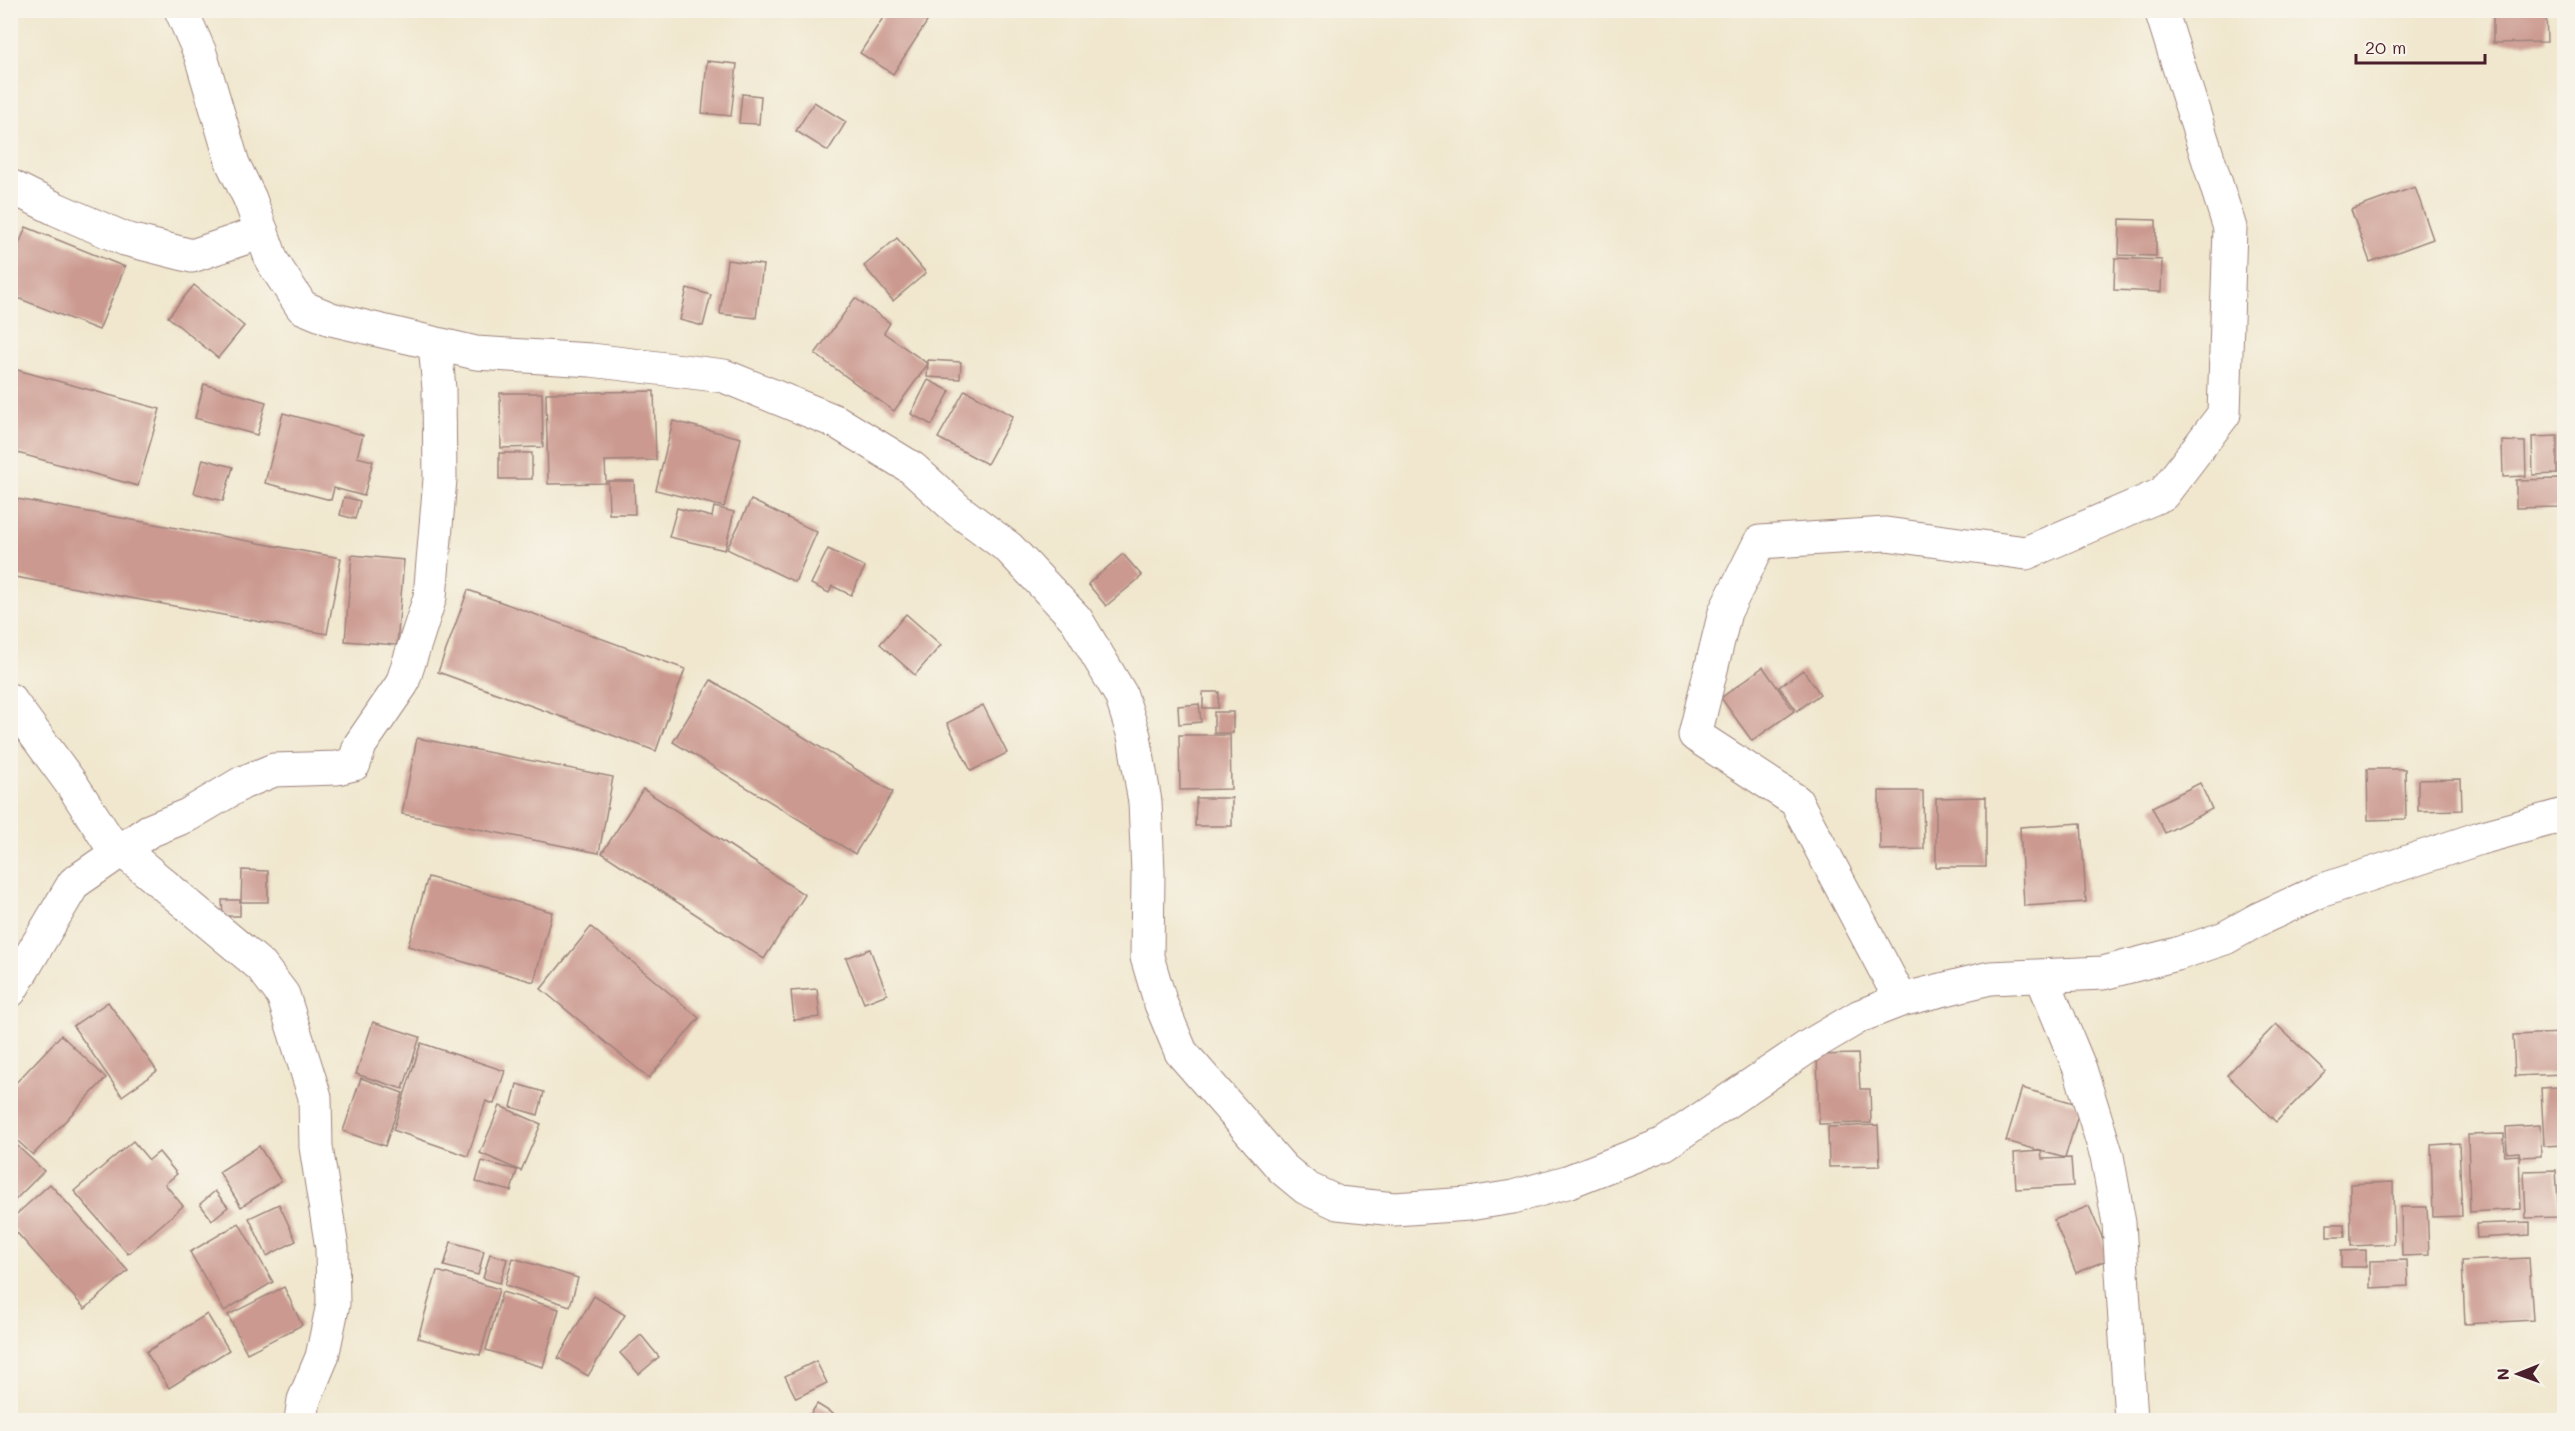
<svg xmlns="http://www.w3.org/2000/svg" width="2575" height="1431" font-family="Mali,sans-serif">
<style>
.building{fill:#cb998f}
.lines{fill:none;stroke-linecap:round;stroke-linejoin:round}
.minor-casing{stroke:#9d837c;stroke-width:35}
.minor{stroke:#fff;stroke-width:33}
</style>
<rect width="100%" height="100%" fill="#f7f3e8"/>
<filter id="ink" filterUnits="userSpaceOnUse"><feTurbulence type="fractalNoise" baseFrequency=".0167" numOctaves="2"/><feDisplacementMap in="SourceGraphic" scale="12" xChannelSelector="R" yChannelSelector="G"/><feConvolveMatrix kernelMatrix="1 2 1 2 8 2 1 2 1" color-interpolation-filters="sRGB"/></filter>
<filter id="wash" filterUnits="userSpaceOnUse"><feTurbulence type="fractalNoise" baseFrequency=".008" numOctaves="4" result="noise"/><feDisplacementMap in="SourceGraphic" scale="24" xChannelSelector="R" yChannelSelector="G"/><feGaussianBlur stdDeviation="1.35" result="paint"/><feColorMatrix in="noise" values="0 0 0 0 0 0 0 0 0 0 0 0 0 0 0 0 0 1.4 0 .05"/><feComposite in="paint" operator="in"/></filter>
<g filter="url(#wash)">
<rect width="100%" height="100%" fill="#f0e7ce"/>
<g id="blocks">
<!-- building -->
<g class="building">
<path d="M888,10H910L927,22L893,74L860,53Z"/>
<path d="M2493,10H2546L2547,42L2493,43Z"/>
<path d="M707,61L737,64L731,116L702,113Z"/>
<path d="M742,94L761,96L759,124L739,123Z"/>
<path d="M814,102L846,122L828,151L796,131Z"/>
<path d="M2415,187L2433,239L2370,262L2351,210Z"/>
<path d="M2120,219L2156,220V256L2119,255Z"/>
<path d="M26,227L125,267L99,330L10,295V266Z"/>
<path d="M897,238L926,273L893,301L864,266Z"/>
<path d="M2115,258L2162,260L2161,292L2114,290Z"/>
<path d="M727,260L763,265L756,318L720,314Z"/>
<path d="M194,285L244,326L218,358L168,317Z"/>
<path d="M687,288L711,295L703,326L680,320Z"/>
<path d="M855,298L890,323L884,333L928,364L894,411L815,354Z"/>
<path d="M928,360L961,362L960,379L927,377Z"/>
<path d="M10,368L160,409L138,486L10,451Z"/>
<path d="M928,380L950,391L932,425L911,414Z"/>
<path d="M204,384L266,402L257,435L195,418Z"/>
<path d="M965,390L1013,416L987,464L938,438Z"/>
<path d="M654,391L656,460L605,461L606,483L548,484L546,393Z"/>
<path d="M500,393H542L543,447L501,448Z"/>
<path d="M283,413L363,435L357,457L373,461L364,496L334,488L331,500L265,483Z"/>
<path d="M673,421L741,438L724,507L656,490Z"/>
<path d="M2557,436V474L2533,475L2532,437Z"/>
<path d="M2502,441L2525,442L2526,476L2503,477Z"/>
<rect x="499" y="453" width="33" height="26"/>
<path d="M203,459L233,467L223,501L194,493Z"/>
<path d="M2561,479V507L2516,508V480Z"/>
<path d="M608,481H634L635,514H609Z"/>
<path d="M344,497L360,501L355,519L340,515Z"/>
<path d="M17,499L341,558L327,634L10,576V533Z"/>
<path d="M751,500L817,532L795,582L727,549Z"/>
<path d="M714,507L734,512L725,550L669,537L677,508L712,517Z"/>
<path d="M828,549L865,567L851,595L832,586L829,593L811,584Z"/>
<path d="M1123,554L1142,576L1106,606L1088,584Z"/>
<path d="M352,555L404,560L397,645L345,641Z"/>
<path d="M468,590L685,669L656,751L438,672Z"/>
<path d="M906,614L941,645L915,675L880,644Z"/>
<path d="M1763,667L1794,711L1752,741L1721,698Z"/>
<path d="M1803,670L1820,694L1797,711L1779,687Z"/>
<path d="M711,680L893,792L855,854L673,742Z"/>
<path d="M1203,692H1219L1218,708H1203Z"/>
<path d="M1199,704L1201,722L1179,724L1178,706Z"/>
<path d="M983,705L1007,753L971,771L947,723Z"/>
<rect x="1214" y="712" width="19" height="21"/>
<path d="M1179,735H1230L1231,789L1180,790Z"/>
<path d="M417,738L613,777L599,853L402,814Z"/>
<path d="M2367,769H2405L2406,819L2368,820Z"/>
<path d="M2461,779L2462,810L2418,811V780Z"/>
<path d="M2200,783L2212,809L2165,833L2152,807Z"/>
<path d="M643,789L805,895L764,959L602,853Z"/>
<path d="M1879,791H1923L1924,849L1880,850Z"/>
<path d="M1986,797V867H1936V798Z"/>
<path d="M1196,798H1232V826H1195Z"/>
<path d="M2081,823L2086,902L2024,906L2020,827Z"/>
<path d="M242,870L268,871V902H241Z"/>
<path d="M428,877L552,912L534,982L408,946Z"/>
<path d="M222,900H240V916H223Z"/>
<path d="M591,927L699,1018L649,1078L541,989Z"/>
<path d="M870,949L887,994L864,1003L846,958Z"/>
<path d="M817,989L820,1017L794,1020L791,991Z"/>
<path d="M108,1002L157,1071L122,1096L73,1026Z"/>
<path d="M373,1022L420,1037L403,1089L356,1074Z"/>
<path d="M2276,1024L2325,1071L2276,1122L2227,1075Z"/>
<path d="M2564,1033V1074L2515,1076L2513,1035Z"/>
<path d="M61,1035L106,1078L33,1155L10,1134V1089Z"/>
<path d="M421,1043L505,1071L494,1104L486,1101L468,1156L393,1130Z"/>
<path d="M1858,1054L1860,1089H1870L1871,1123L1819,1124L1817,1055Z"/>
<path d="M361,1078L403,1093L385,1146L343,1131Z"/>
<path d="M2559,1078H2564V1145L2544,1146L2541,1088L2559,1087Z"/>
<path d="M517,1084L544,1092L538,1115L511,1107Z"/>
<path d="M2022,1088L2081,1105L2065,1158L2006,1141Z"/>
<path d="M500,1106L541,1124L521,1171L480,1153Z"/>
<path d="M1878,1125L1880,1166L1829,1167L1828,1127Z"/>
<path d="M2540,1125L2541,1156L2520,1157L2519,1152L2507,1153L2506,1127Z"/>
<path d="M2504,1134L2505,1156L2519,1155L2521,1209L2470,1212L2468,1135Z"/>
<path d="M10,1139L44,1171L10,1205Z"/>
<path d="M133,1141L149,1160L159,1152L177,1174L165,1184L183,1206L128,1254L74,1191Z"/>
<path d="M2459,1143L2462,1216L2433,1217L2431,1145Z"/>
<path d="M259,1146L281,1181L241,1207L219,1172Z"/>
<path d="M2041,1151L2042,1159L2071,1158L2073,1186L2016,1189L2014,1153Z"/>
<path d="M482,1161L517,1170L511,1191L476,1182Z"/>
<path d="M2556,1170L2559,1217L2526,1218L2524,1171Z"/>
<path d="M2393,1182L2394,1244L2351,1246L2350,1184Z"/>
<path d="M50,1184L128,1271L85,1309L10,1225V1220Z"/>
<path d="M215,1191L228,1207L212,1220L200,1204Z"/>
<path d="M279,1204L296,1241L267,1256L249,1218Z"/>
<path d="M2089,1206L2111,1258L2076,1273L2054,1220Z"/>
<path d="M2401,1207H2427L2429,1255L2402,1256Z"/>
<path d="M2530,1222V1235L2477,1238L2476,1224Z"/>
<path d="M239,1223L273,1282L224,1311L190,1252Z"/>
<path d="M2327,1224H2344L2345,1237H2327Z"/>
<path d="M451,1242L484,1251L478,1275L444,1266Z"/>
<path d="M2366,1250V1267H2341V1251Z"/>
<path d="M490,1254L507,1259L500,1283L483,1278Z"/>
<path d="M513,1258L578,1278L570,1306L505,1285Z"/>
<path d="M2529,1258L2533,1320L2465,1324L2462,1261Z"/>
<path d="M2407,1260L2408,1286L2370,1288V1261Z"/>
<path d="M437,1271L499,1289L480,1355L418,1338Z"/>
<path d="M284,1287L302,1325L247,1353L228,1315Z"/>
<path d="M502,1292L559,1309L543,1367L486,1350Z"/>
<path d="M594,1296L625,1315L588,1376L558,1358Z"/>
<path d="M207,1314L229,1350L169,1388L146,1352Z"/>
<path d="M641,1335L659,1357L639,1374L620,1353Z"/>
<path d="M816,1361L827,1383L796,1398L785,1376Z"/>
<path d="M817,1404L843,1420H807Z"/>
</g>
</g>
</g>
<g filter="url(#ink)">
<use href="#blocks" fill-opacity="0" stroke="#9d837c" stroke-width="1.5"/>
<g class="lines">
<!-- minor casing -->
<g class="minor-casing">
<g id="minor">
<path d="M181,10L200,53L233,164L250,199L272,261L302,307L331,319L476,353L591,360L724,376L837,422L912,468L958,510L1009,548L1076,619L1121,695L1134,736L1145,802L1148,873L1147,957L1161,1004L1181,1052L1283,1169L1306,1188L1338,1203L1394,1209L1469,1204L1513,1197L1567,1182L1664,1144L1809,1046L1860,1016L1901,1000L1990,978L2103,973L2177,954L2225,938L2259,919L2320,891L2480,838L2564,815"/>
<path d="M10,186L56,209L125,239L192,256L262,232"/>
<path d="M10,700L73,786L108,840L133,859L261,966L283,995L315,1097L316,1147L332,1248L333,1304L322,1357L304,1400L301,1420"/>
<path d="M2042,977L2080,1069L2107,1156L2119,1223L2131,1420"/>
<path d="M10,991L74,883L149,831L188,815L242,783L274,770L337,768L354,764L360,745L402,684L430,597L440,479L439,389L435,344"/>
<path d="M1901,1000L1796,801L1695,735L1725,612L1760,542L1886,534L2026,553L2163,494L2224,414L2230,228L2161,10"/>
</g>
</g>
<!-- minor -->
<use href="#minor" class="minor"/>
</g>
</g>
<!-- margin -->
<rect width="2575" height="1431" fill="none" stroke="#f7f3e8" stroke-width="36"/>
<!-- north arrow -->
<g transform="translate(2518 1374) rotate(269)" stroke="#f7f3e8" stroke-width="4.5" paint-order="stroke">
<path d="M0-4.5L10 22L0 15L-10 22Z" fill="#4a1f2b"/>
<text y="-9" font-size="16" font-weight="bold" text-anchor="middle" fill="#4a1f2b">N</text>
</g>
<!-- scale -->
<path d="M2356 54v9h129v-9" fill="none" stroke="#4a1f2b" stroke-width="3"/>
<text x="2365" y="54" font-size="18" fill="#4a1f2b" stroke="#f7f3e8" stroke-width="4.5" paint-order="stroke">20 m</text>
</svg>
